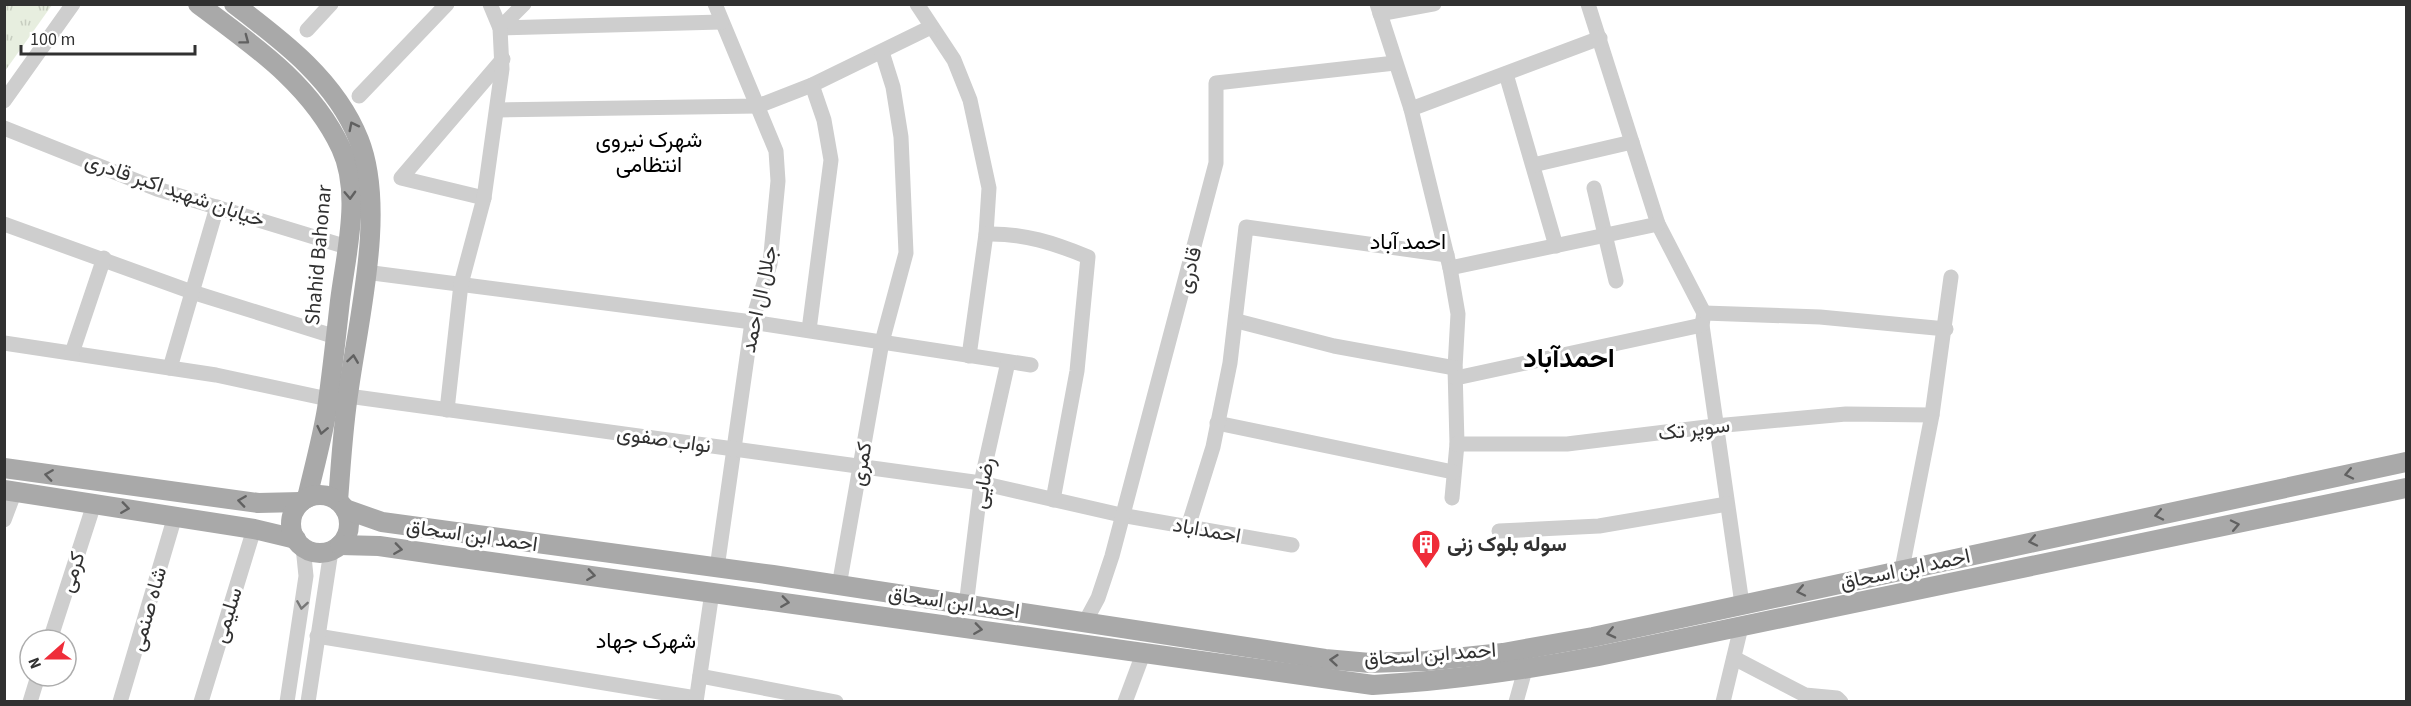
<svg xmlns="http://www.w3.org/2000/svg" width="2411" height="706" font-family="'Source Sans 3',Vazirmatn,sans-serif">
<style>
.park{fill:url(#park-tufts)}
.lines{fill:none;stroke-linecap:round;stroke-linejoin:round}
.minor{stroke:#cecece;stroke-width:15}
.major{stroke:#a9a9a9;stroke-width:20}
.oneway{stroke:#616161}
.oneway2{stroke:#787878}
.labels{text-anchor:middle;stroke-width:6;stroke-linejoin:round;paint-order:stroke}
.street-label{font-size:21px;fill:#313131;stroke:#fff}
.poi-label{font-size:21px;font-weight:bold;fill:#313131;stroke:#fff;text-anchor:start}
.neighbourhood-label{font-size:22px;fill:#000;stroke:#fff}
.district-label{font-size:27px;font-weight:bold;fill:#000;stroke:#fff}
</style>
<defs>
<pattern id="park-tufts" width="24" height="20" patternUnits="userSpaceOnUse" patternTransform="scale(1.5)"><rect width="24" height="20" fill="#e7eedf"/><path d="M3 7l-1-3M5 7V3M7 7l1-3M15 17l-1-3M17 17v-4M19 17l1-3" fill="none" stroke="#c7cdc0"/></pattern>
</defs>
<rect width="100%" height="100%" fill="#fff"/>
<!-- park -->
<path class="park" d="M5,4L52,5L5,71L4,5Z"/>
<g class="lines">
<!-- minor -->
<g class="minor">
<path d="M715,4L776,151L778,181L770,264L752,322L717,568"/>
<path d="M917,4L954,60L970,100L989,188L986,234L969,356"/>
<path d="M1377,4L1411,109L1450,268L1458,314L1455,368L1457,444L1452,498"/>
<path d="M1588,4L1658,224L1704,313L1702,325L1742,604"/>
<path d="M1380,14L1434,4"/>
<path d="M500,28L721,22"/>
<path d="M500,28L524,4"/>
<path d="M307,30L331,4"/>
<path d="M1506,74L1556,246"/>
<path d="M359,96L447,4"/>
<path d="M4,101L73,4"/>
<path d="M1411,109L1600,38"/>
<path d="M497,110L758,106L812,85L931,27"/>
<path d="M4,128L157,189L347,247"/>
<path d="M1533,165L1632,142"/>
<path d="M1594,188L1616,281"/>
<path d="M484,198L401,178L503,59"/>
<path d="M4,224L192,292L336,337"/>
<path d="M986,234C1024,233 1054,243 1088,257L1077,371L1053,500"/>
<path d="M1450,268L1658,224"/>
<path d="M365,272L752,322L1031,365"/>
<path d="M1704,313L1820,317L1946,329"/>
<path d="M1237,321L1334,346L1455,368"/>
<path d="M809,330L831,160L824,120L812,85"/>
<path d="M4,343L216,375L328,399"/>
<path d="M72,353L104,258"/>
<path d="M170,368L217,207"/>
<path d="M1456,378L1702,325"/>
<path d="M348,396L981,483L1121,515L1292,545"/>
<path d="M447,410L461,284L484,198L502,69L500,28L490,4"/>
<path d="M1217,423L1453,472"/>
<path d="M1457,444H1567L1715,426L1846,414L1932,415"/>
<path d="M4,520L15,491"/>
<path d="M1188,527L1213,447L1230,363L1246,227L1447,255"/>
<path d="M1499,531L1599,526L1727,504"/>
<path d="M1902,569L1932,415L1951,277"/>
<path d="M839,586L882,342L906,253L901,137L893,87L882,52"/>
<path d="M966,606L981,483L1008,362"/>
<path d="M1084,624L1098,598L1112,556L1216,163V83L1395,63"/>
<path d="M317,636L696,698"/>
<path d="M50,640L94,504"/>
<path d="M1734,658L1805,695L1837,698L1841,702"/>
<path d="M700,676L836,702"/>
<path d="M30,702L38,676"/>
<path d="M120,702L175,516"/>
<path d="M201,702L254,529"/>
<path d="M287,702L306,576L303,547"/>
<path d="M308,702L331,551"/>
<path d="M696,702L712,592"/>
<path d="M1125,702L1143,654"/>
<path d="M1516,702L1525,670"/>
<path d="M1723,702L1741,627"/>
</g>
<!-- major -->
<g class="major">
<path d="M198,4C253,45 311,84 341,148C362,193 346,253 340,301C336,337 332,373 327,409C322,439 314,468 307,498"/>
<path d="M234,4C283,41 336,81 359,140C386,208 359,316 349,388C343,425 341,463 338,501"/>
<path d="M4,468L258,503L301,502"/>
<path d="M4,490L254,529L296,539"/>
<circle cx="320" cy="524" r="29"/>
<path d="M345,509L382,522L773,575L1325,659L1370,663L1426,661L1503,653L1593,637L2406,462"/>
<path d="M340,545L379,546L441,555L1373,685C1450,681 1524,670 1599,656L2406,488"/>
</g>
</g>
<!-- one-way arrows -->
<defs><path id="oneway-chevron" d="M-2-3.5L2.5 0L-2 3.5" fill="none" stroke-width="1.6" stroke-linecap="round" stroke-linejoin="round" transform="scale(1.5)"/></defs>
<g class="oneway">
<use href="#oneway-chevron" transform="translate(245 40) rotate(37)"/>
<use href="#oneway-chevron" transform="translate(353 126) rotate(-117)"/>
<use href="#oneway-chevron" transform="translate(350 195) rotate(88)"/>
<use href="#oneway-chevron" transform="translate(353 359) rotate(-82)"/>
<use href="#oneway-chevron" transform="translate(322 430) rotate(102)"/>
<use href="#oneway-chevron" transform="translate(2349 474) rotate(168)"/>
<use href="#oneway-chevron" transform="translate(49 475) rotate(-172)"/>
<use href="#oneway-chevron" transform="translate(242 501) rotate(-172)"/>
<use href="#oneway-chevron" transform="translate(125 508) rotate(8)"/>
<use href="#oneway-chevron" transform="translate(2159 515) rotate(168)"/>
<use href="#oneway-chevron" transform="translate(2235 525) rotate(-12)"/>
<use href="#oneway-chevron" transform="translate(2033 541) rotate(168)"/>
<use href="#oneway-chevron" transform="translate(398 549) rotate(8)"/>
<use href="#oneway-chevron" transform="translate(591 575) rotate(8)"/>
<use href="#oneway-chevron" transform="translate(1801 591) rotate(168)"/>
<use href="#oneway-chevron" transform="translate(785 602) rotate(8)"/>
<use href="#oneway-chevron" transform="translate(978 629) rotate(8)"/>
<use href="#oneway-chevron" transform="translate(1611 633) rotate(167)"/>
<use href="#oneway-chevron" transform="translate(1334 660) rotate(-175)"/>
</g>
<use class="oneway2" href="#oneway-chevron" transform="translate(302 605) rotate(99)"/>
<!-- icons -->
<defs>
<g id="building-pin" transform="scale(1.5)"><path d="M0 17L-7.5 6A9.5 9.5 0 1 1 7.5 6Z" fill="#ef2c39" stroke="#fff"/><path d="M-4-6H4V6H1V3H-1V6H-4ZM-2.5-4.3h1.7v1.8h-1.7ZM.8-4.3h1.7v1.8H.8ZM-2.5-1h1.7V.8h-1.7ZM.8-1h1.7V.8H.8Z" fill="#fff"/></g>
</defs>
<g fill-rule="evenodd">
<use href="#building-pin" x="1426" y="544"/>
</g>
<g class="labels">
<!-- street labels -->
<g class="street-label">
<text transform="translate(175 190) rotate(19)" y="7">خیابان شهید اکبر قادری</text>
<text transform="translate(318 255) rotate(-85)" y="7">Shahid Bahonar</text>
<text transform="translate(1189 270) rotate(-76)" y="7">قادری</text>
<text transform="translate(759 299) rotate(-78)" y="7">جلال ال احمد</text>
<text transform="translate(1694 429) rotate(-7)" y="7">سوپر تک</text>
<text transform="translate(664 439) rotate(8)" y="7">نواب صفوی</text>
<text transform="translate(861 464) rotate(-80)" y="7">کمری</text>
<text transform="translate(983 483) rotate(-80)" y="7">رضایی</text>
<text transform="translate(1207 530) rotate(10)" y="7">احمداباد</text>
<text transform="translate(472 535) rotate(8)" y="7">احمد ابن اسحاق</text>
<text transform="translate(1905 569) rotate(-12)" y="7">احمد ابن اسحاق</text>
<text transform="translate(72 572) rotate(-72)" y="7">کرمی</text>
<text transform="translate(954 602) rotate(8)" y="7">احمد ابن اسحاق</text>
<text transform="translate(148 609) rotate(-74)" y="7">شاه صنمی</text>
<text transform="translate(227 615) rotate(-73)" y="7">سلیمی</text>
<text transform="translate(1430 654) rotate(-4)" y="7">احمد ابن اسحاق</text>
</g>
<!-- poi labels -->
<g class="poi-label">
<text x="1447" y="551">سوله بلوک زنی</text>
</g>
<!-- neighbourhood labels -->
<g class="neighbourhood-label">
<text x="649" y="147">شهرک نیروی<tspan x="649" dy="25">انتظامی</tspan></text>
<text x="1408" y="249">احمد آباد</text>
<text x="646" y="648">شهرک جهاد</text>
</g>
<!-- district labels -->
<g class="district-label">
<text x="1569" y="367">احمدآباد</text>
</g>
</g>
<!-- border -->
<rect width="2411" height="706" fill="none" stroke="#313131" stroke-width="12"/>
<!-- north arrow -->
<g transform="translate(48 658) rotate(249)"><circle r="28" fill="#ffffff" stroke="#adadad" stroke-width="1.5"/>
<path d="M0-4.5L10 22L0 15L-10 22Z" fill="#ef2c39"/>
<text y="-9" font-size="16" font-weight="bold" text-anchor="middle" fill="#313131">N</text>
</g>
<!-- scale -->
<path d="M21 45v9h174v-9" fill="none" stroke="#313131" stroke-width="3"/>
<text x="30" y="45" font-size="18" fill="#313131" stroke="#ffffff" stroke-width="4.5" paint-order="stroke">100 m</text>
</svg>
